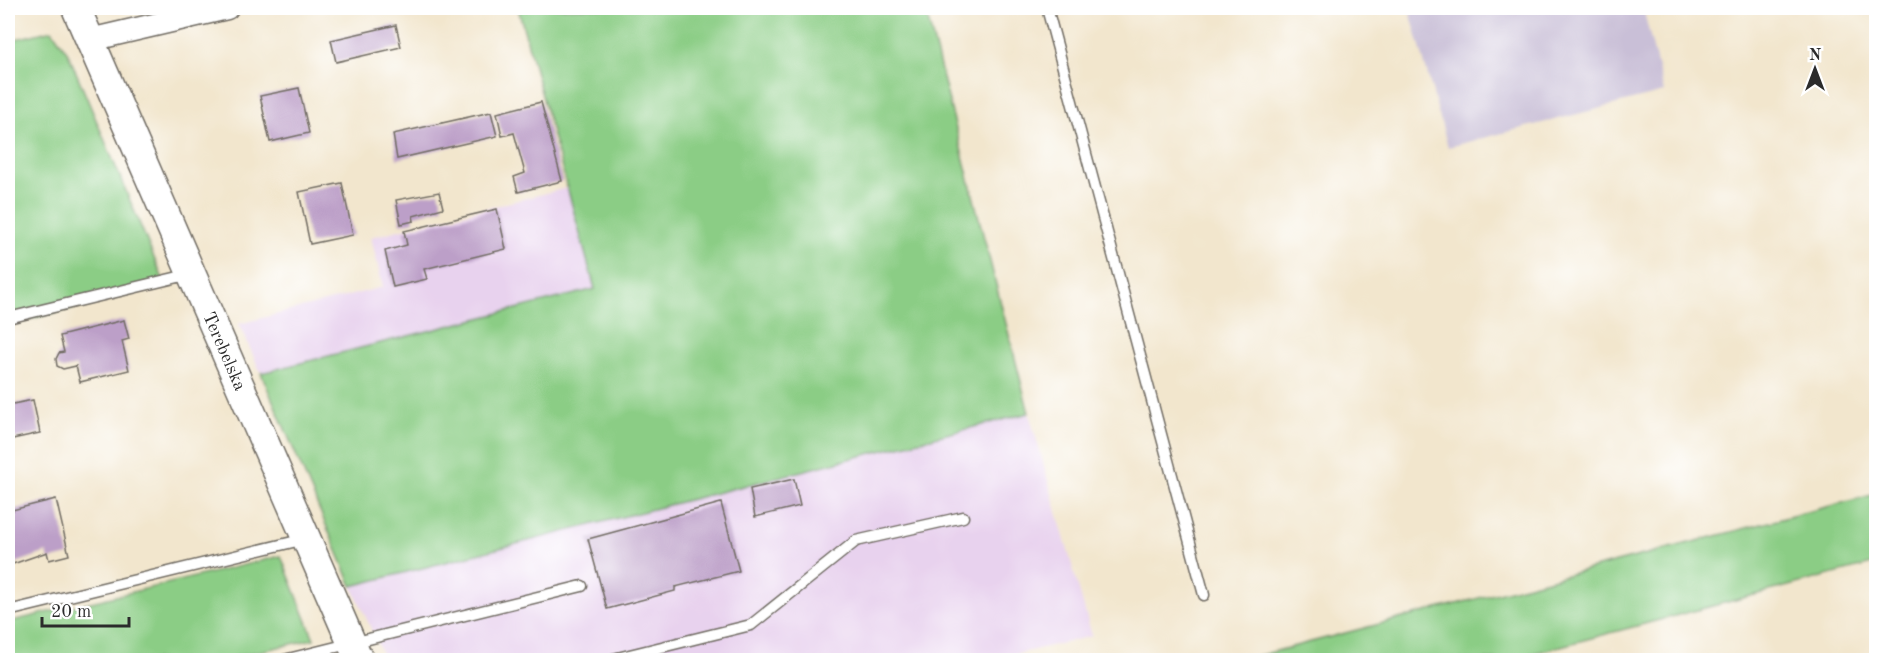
<svg xmlns="http://www.w3.org/2000/svg" width="1884" height="668" font-family="'Old Standard TT',serif">
<style>
.built{fill:#e8d2ee}
.industrial{fill:#c9bfd7}
.green{fill:#8bcd85;stroke:#5b7c58;stroke-width:1.5}
.building{fill:#bc9fc8}
.lines{fill:none;stroke-linecap:round;stroke-linejoin:round}
.service-casing{stroke:#716c64;stroke-width:13}
.minor-casing{stroke:#716c64;stroke-width:25}
.tertiary-casing{stroke:#716c64;stroke-width:31}
.service{stroke:#fff;stroke-width:10}
.minor{stroke:#fff;stroke-width:22}
.tertiary{stroke:#fff;stroke-width:28}
.labels{text-anchor:middle;stroke-width:6;stroke-linejoin:round;paint-order:stroke}
.street-label{font-size:18px;fill:#2b2b2b;stroke:#fff}
</style>
<rect width="100%" height="100%" fill="#fff"/>
<filter id="ink" filterUnits="userSpaceOnUse"><feTurbulence type="fractalNoise" baseFrequency=".0167" numOctaves="2"/><feDisplacementMap in="SourceGraphic" scale="12" xChannelSelector="R" yChannelSelector="G"/><feConvolveMatrix kernelMatrix="1 2 1 2 8 2 1 2 1" color-interpolation-filters="sRGB"/></filter>
<filter id="wash" filterUnits="userSpaceOnUse"><feTurbulence type="fractalNoise" baseFrequency=".008" numOctaves="4" result="noise"/><feDisplacementMap in="SourceGraphic" scale="24" xChannelSelector="R" yChannelSelector="G"/><feGaussianBlur stdDeviation="1.35" result="paint"/><feColorMatrix in="noise" values="0 0 0 0 0 0 0 0 0 0 0 0 0 0 0 0 0 1.4 0 .05"/><feComposite in="paint" operator="in"/></filter>
<g filter="url(#wash)">
<rect width="100%" height="100%" fill="#f2e6cd"/>
<!-- built -->
<g class="built">
<path d="M567,188L595,290L261,373L239,324L383,287L371,237Z"/>
<path d="M1029,413L1092,636L992,660H959L957,656L941,660H385L352,586Z"/>
</g>
<!-- industrial -->
<path class="industrial" d="M1409,8H1643L1664,92L1448,147Z"/>
<!-- green -->
<g class="green">
<path d="M518,8H925L1029,413L352,586L261,373L595,289Z"/>
<path d="M52,30L68,53L165,284L8,325V41Z"/>
<path d="M1876,494V563L1508,660H1242Z"/>
<path d="M281,556L314,639L222,660H8V622Z"/>
</g>
<g id="blocks">
<!-- building -->
<g class="building">
<path d="M396,25L401,47L336,62L331,40Z"/>
<path d="M299,88L309,133L270,142L260,96Z"/>
<path d="M541,102L562,181L518,192L514,177L525,173L514,133L502,136L497,113Z"/>
<path d="M491,112L497,136L397,159L393,134Z"/>
<path d="M342,183L353,235L310,244L299,192Z"/>
<path d="M439,192L443,208L413,216L414,221L401,224L396,200Z"/>
<path d="M497,209L506,249L424,269L427,279L393,287L385,251L407,245L404,231Z"/>
<path d="M124,320L129,339L122,341L129,370L80,382L76,366L63,369L57,366L56,359L59,353L64,352L60,336Z"/>
<path d="M33,400L40,433L8,440V405Z"/>
<path d="M794,479L800,506L755,517L750,489Z"/>
<path d="M56,499L69,555L49,560L47,552L13,564L8,543V511Z"/>
<path d="M721,503L739,571L675,587V591L607,609L588,539Z"/>
<path d="M714,655L715,660H695Z"/>
</g>
</g>
</g>
<g filter="url(#ink)">
<use href="#blocks" fill-opacity="0" stroke="#716c64" stroke-width="1.5"/>
<g class="lines">
<!-- service casing -->
<g class="service-casing">
<g id="service">
<path d="M1047,8L1204,595"/>
<path d="M8,318L191,274"/>
<path d="M8,611L305,539"/>
<path d="M284,660L582,586"/>
<path d="M609,660L751,625L856,541L963,517"/>
</g>
</g>
<!-- minor casing -->
<g class="minor-casing">
<path id="minor" d="M90,40L227,8"/>
</g>
<!-- tertiary casing -->
<g class="tertiary-casing">
<g id="tertiary">
<path id="s1" d="M76,8L359,660"/>
</g>
</g>
<!-- service -->
<use href="#service" class="service"/>
<!-- minor -->
<use href="#minor" class="minor"/>
<!-- tertiary -->
<use href="#tertiary" class="tertiary"/>
</g>
</g>
<g class="labels">
<!-- street labels -->
<g class="street-label">
<text dy="6" stroke="none"><textPath href="#s1" startOffset="374">Terebelska</textPath></text>
</g>
</g>
<!-- margin -->
<rect width="1884" height="668" fill="none" stroke="#fff" stroke-width="30"/>
<!-- north arrow -->
<g transform="translate(1815 69)" stroke="#ffffff" stroke-width="4.5" paint-order="stroke">
<path d="M0-4.5L10 22L0 15L-10 22Z" fill="#2b2b2b"/>
<text y="-9" font-size="16" font-weight="bold" text-anchor="middle" fill="#2b2b2b">N</text>
</g>
<!-- scale -->
<path d="M42 617v9h87v-9" fill="none" stroke="#2b2b2b" stroke-width="3"/>
<text x="51" y="617" font-size="18" fill="#2b2b2b" stroke="#ffffff" stroke-width="4.5" paint-order="stroke">20 m</text>
</svg>
